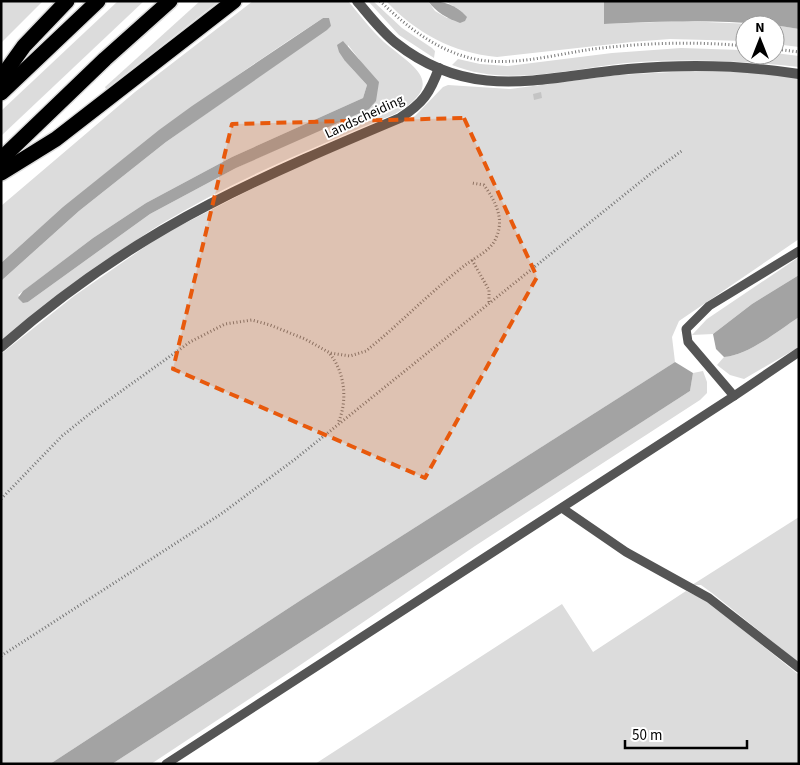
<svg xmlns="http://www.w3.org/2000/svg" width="800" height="765" font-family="'Source Sans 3',sans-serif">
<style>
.green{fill:#dcdcdc;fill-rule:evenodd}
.water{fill:#a3a3a3}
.building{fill:#c4c4c4}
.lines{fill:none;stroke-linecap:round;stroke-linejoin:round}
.motorway-casing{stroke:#dbdbdb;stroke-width:18}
.path{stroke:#777;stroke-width:3;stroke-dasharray:1 2.5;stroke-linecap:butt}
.service{stroke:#555;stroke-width:9}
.minor{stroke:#555;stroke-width:10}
.motorway{stroke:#000;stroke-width:15}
.marked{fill:#e8590c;fill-opacity:0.2;stroke:#e8590c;stroke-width:4;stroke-dasharray:10 6;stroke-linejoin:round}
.labels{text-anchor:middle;stroke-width:4;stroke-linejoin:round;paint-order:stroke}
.street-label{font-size:14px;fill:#000;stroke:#fff}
</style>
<rect width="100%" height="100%" fill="#fff"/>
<!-- green -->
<g class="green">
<path d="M1,1H43L1,43Z"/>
<path d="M118,1H144L1,136V111Z"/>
<path d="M200,1H219L106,89L105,87Z"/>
<path d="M253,1H348C360,15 371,30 384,42C414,68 448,82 395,114C316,146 234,180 161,224C105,259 54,301 1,341V281L79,211L166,142L331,26L323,18C209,92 101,171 1,263V206L135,92ZM348,45L359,59L373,105L236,168L150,214L28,302L18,295L93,238L146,203L232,157L363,98L367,85L345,61Z"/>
<path d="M368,1H373L402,28L432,48L435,51L434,58L399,35Z"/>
<path d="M386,1H428L435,11L447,18L460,10L445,1H604V24L683,21L774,25H745V41L670,39L631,42L497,57C453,53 416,33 386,1Z"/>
<path d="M775,25L799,29V47L775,44Z"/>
<path d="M681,48L741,50H745V55H775V53L799,56V67C746,61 693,59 639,62C577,66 512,89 452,65L458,59L480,64L507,66L612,53Z"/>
<path d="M690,71L751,72L799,78V239L679,321L672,337L675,362L301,600L50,764H1V354L74,296L162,235L285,172L415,116L443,87L448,85L510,89L618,75Z"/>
<path d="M799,257V275L752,304L713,334L692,335L707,319Z"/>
<path d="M799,317V347L744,379L730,375L717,365L724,357C748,356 779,330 799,317Z"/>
<path d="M703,371L707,382V393L700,400L475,546L290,672L151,764H112L690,391L693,373Z"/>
<path d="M799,517V663L712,593L701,585H692Z"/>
<path d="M686,591L707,601L799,675V764H315L562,604L593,652Z"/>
</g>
<!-- water -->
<g class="water">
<path d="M428,1C444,1 455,4 467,17L465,21L460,23C447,18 437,13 428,1Z"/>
<path d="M604,1L799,2V29C735,18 669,21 604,24Z"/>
<path d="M323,18H329L331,26L327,30L166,142L79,211L1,281V263L63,207L159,130L192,106Z"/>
<path d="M343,41L379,82L376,101L369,109L236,168L150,214L28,302L23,303L18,298L23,291L93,238L146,203L232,157L363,98L367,85L345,61L339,52L337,45Z"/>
<path d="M799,275V317C779,330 748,356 724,357L716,349L713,334L752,304Z"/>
<path d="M675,362L693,373L690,391L112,764H50L301,600Z"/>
</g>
<!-- building -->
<path class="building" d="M541,92L542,98L534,100L533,94Z"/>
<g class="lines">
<!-- motorway casing -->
<g class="motorway-casing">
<g id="motorway">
<path d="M1,78L24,46L67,1"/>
<path d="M1,93L98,1"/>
<path d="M1,159L105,59L170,1"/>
<path d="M1,173L56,139L234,1"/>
</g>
</g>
<!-- path -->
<g class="path">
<path d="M380,1C410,30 445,57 488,61C522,64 559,54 593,49C643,43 695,41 745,46"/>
<path d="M775,49L799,52"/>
<path d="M472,260L489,290V303"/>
<path d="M330,354C345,373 348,401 338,423"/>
<path d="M1,499L62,436L92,412L190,342L225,324L252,320L270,325L305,339L330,353L350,356L366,351C401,323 432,290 468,263C478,256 491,250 496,238C505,218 495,201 484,185L472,183"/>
<path d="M1,656L221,514L294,460L654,171L683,150"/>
</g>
<!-- service -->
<g class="service">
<path d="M734,396L799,352"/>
<path d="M562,508L626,552L709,598L799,668"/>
<path d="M166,764L734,396L688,342L686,329L709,306L799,251"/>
</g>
<!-- minor -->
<g class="minor">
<path d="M357,1C369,15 381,31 396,43C472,103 542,77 628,69C685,64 743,65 799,74"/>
<path d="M1,347C64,292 136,242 210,204C272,172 336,145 400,118C423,103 430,93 439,68"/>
</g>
<!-- motorway -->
<use href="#motorway" class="motorway"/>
</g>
<!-- marked area -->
<path class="marked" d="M464,118L537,277L425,478L173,369L232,124Z"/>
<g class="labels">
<!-- street labels -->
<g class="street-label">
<text transform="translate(364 116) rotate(-25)" y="5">Landscheiding</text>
</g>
</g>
<!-- border -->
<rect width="800" height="765" fill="none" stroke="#000000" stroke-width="5"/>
<!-- north arrow -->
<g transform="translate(760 40)"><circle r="24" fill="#ffffff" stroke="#999999"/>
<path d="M0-4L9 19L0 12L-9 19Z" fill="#000000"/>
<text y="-8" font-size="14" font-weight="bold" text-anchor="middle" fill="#000000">N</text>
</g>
<!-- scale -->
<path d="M625 740v8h122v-8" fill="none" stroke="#000000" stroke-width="2.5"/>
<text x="632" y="740" font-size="15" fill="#000000" stroke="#ffffff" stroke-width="4" paint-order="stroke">50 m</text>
</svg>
